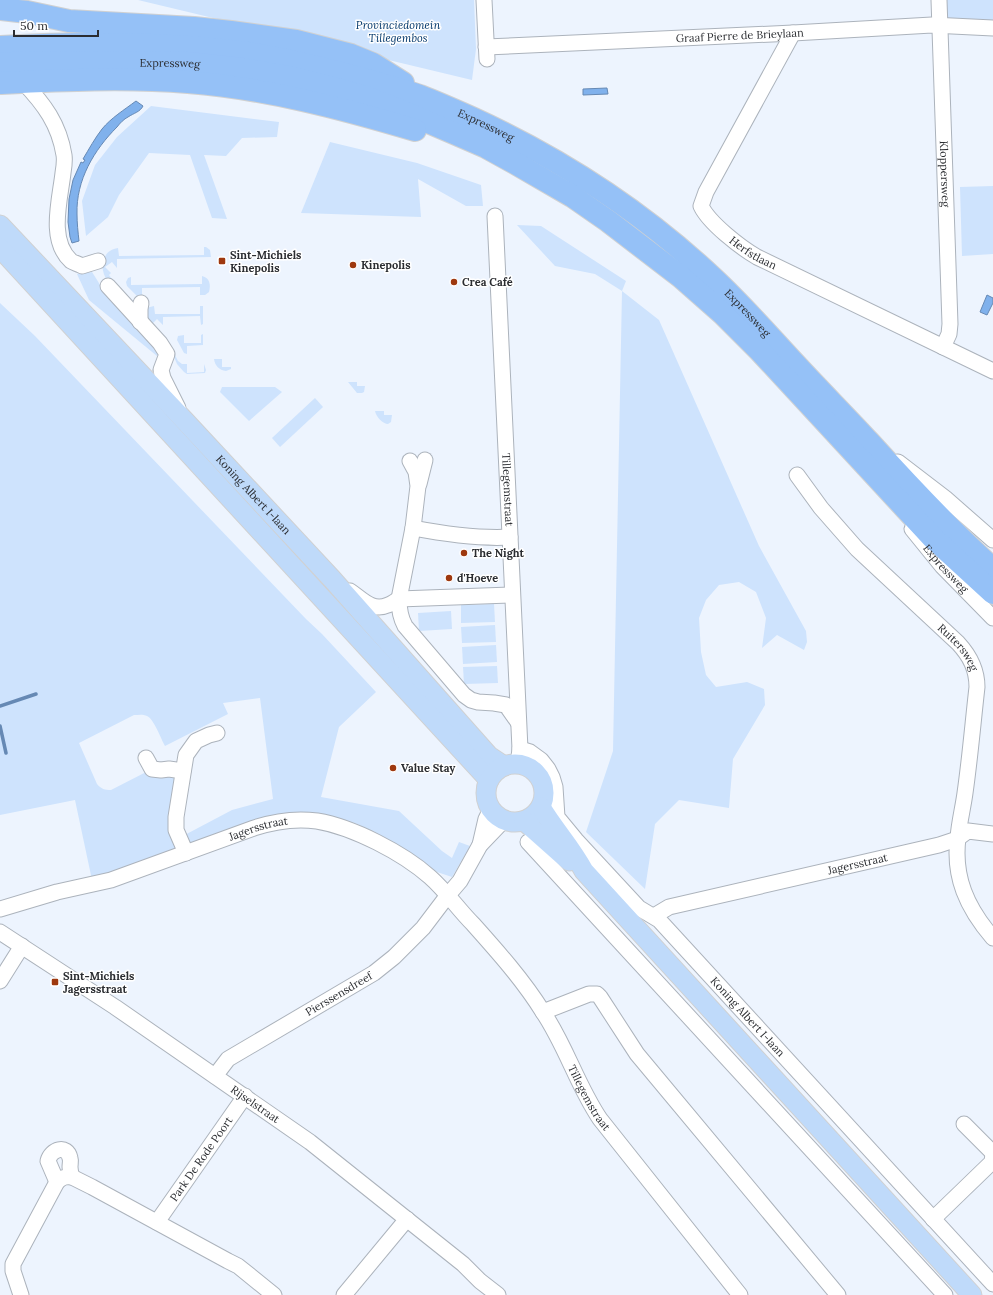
<svg xmlns="http://www.w3.org/2000/svg" width="993" height="1295" font-family="Lora,serif">
<style>
.green{fill:#cee3fd;fill-rule:evenodd}
.water{fill:#80b1ec;stroke:#6689b4}
.lines{fill:none;stroke-linecap:round;stroke-linejoin:round}
.stream{stroke:#6689b4;stroke-width:3.5}
.minor-casing{stroke:#acb3bc;stroke-width:17}
.major-casing{stroke:#d0d1d2;stroke-width:21}
.highway-casing{stroke:#d0d1d2;stroke-width:24}
.minor{stroke:#fff;stroke-width:15}
.major{stroke:#bfdafa;stroke-width:19}
.highway{stroke:#95c1f7;stroke-width:22}
.poi-dot{fill:#9e380f;stroke:#fff;stroke-width:1.5}
.labels{text-anchor:middle;stroke-width:3;stroke-linejoin:round;paint-order:stroke}
.park-label{font-size:11px;font-style:italic;fill:#01366a;stroke:#fff}
.street-label{font-size:11px;fill:#2b2d31;stroke:#fff}
.poi-label{font-size:11px;font-weight:bold;fill:#2b2d31;stroke:#fff;text-anchor:start}
</style>
<rect width="100%" height="100%" fill="#edf4fe"/>
<!-- green -->
<g class="green">
<path d="M138,0H474L476,49L472,80Z"/>
<path d="M947,0H993V23L947,18L945,15Z"/>
<path d="M151,106L279,122L277,137L242,138L226,156L204,155L227,219L212,218L190,155L149,153L119,195L108,217L86,236L82,201L95,165L117,137Z"/>
<path d="M330,142L417,163L481,185L483,206H466L418,179L421,217L301,213Z"/>
<path d="M993,186V254L962,256L960,187Z"/>
<path d="M517,225L541,226L626,281L622,291L659,320L759,546L806,631L807,642L804,650L777,635L762,648L766,618L756,592L739,582L719,585L706,600L699,618L701,652L706,675L716,687L747,682L764,689L765,705L733,759L729,808L679,800L655,824L645,889L586,832L613,751L622,291L595,274L555,266Z"/>
<path d="M204,247H206L210,250L211,257L117,259V268L112,262L105,267L111,273L109,275L117,286C114,285 110,283 108,281C98,269 102,250 118,248L119,256L204,255Z"/>
<path d="M92,272L109,299L159,352L157,356L89,300L77,274Z"/>
<path d="M202,276C210,278 211,285 209,292L205,295H200V287L142,288V296H137L127,286L126,282L128,278L131,277V285L202,284Z"/>
<path d="M0,303L35,336L306,619L322,634L376,692L339,727L321,797L399,811L442,851L452,858L459,842L470,846L452,877L437,872L405,849L375,832L355,823L318,815L92,880L75,800L0,815ZM260,698L273,799L232,810L179,838L183,771L152,769L111,790C105,790 101,789 97,784L79,743L134,715C138,715 143,714 147,716C154,719 161,739 165,746L228,714L223,703Z"/>
<path d="M154,306L155,314H200V306H203V324L201,325L200,316L163,317V325L157,319L151,325L170,345L178,361L182,364H187V373L204,372V364L206,370L205,373L187,374L184,372L177,364L171,350L145,320L146,308Z"/>
<path d="M203,334V345L187,346V354L184,353L177,340L178,336L184,335V343H201V335Z"/>
<path d="M214,359H222V367H231V369L226,371C219,370 215,366 214,359Z"/>
<path d="M348,382H357V386H365L364,392L362,393H357Z"/>
<path d="M222,387H275L282,392L249,421L220,392Z"/>
<path d="M315,398L323,407L280,447L272,438Z"/>
<path d="M375,411H384V415H392L391,422L388,424C383,424 376,417 375,411Z"/>
<path d="M494,604L495,622L461,623V605Z"/>
<path d="M451,611L452,629L419,631L418,613Z"/>
<path d="M495,625L496,642L462,643L461,627Z"/>
<path d="M496,645L497,662L463,664L462,647Z"/>
<path d="M497,666L498,683L464,684L463,667Z"/>
</g>
<!-- water -->
<g class="water">
<path d="M607,88L608,94L583,95V89Z"/>
<path d="M136,101L143,106C140,112 134,113 128,117C124,119 120,123 117,127C94,150 76,180 77,214C77,223 78,232 79,241L72,243L70,237L68,222L69,199L73,180L81,162L83,163L85,160L83,159C89,149 95,138 102,129C111,118 124,110 136,101Z"/>
<path d="M987,295L993,298V303L987,315L980,312Z"/>
</g>
<g class="lines">
<!-- stream -->
<g class="stream">
<path d="M0,706L36,694"/>
<path d="M0,726L6,753"/>
</g>
<!-- minor casing -->
<g class="minor-casing">
<g id="minor">
<path d="M484,0L487,59"/>
<path id="s1" d="M939,0L950,324L949,334L943,347"/>
<path id="s2" d="M793,33L706,192L701,206C709,223 740,247 757,257L993,371"/>
<path id="s3" d="M486,47L793,33L932,25L993,28"/>
<path d="M23,82C44,104 59,124 64,155C65,161 64,167 63,173C60,200 48,240 71,261C74,263 79,264 82,266L98,261"/>
<path id="s4" d="M495,216L520,749L518,764"/>
<path d="M108,286L160,343L167,354L161,370L163,378L178,408"/>
<path d="M140,322V309L141,303"/>
<path d="M410,461L416,472L418,486L413,528L399,599C399,609 400,617 405,626L464,695L471,700L478,702L494,703L506,705L518,722"/>
<path d="M898,462L945,498L993,540"/>
<path id="s5" d="M797,475L821,508L857,549L958,643C970,656 977,669 977,687C973,722 970,758 965,793C963,808 959,823 958,838C953,877 967,908 993,938"/>
<path d="M419,484L425,460"/>
<path d="M413,528C445,534 478,539 510,537"/>
<path id="s6" d="M912,529L942,566L993,618"/>
<path d="M350,591C362,599 372,612 388,605C392,604 395,601 399,599L512,595"/>
<path id="s7" d="M520,749L530,752L541,760L548,769L552,777L555,787L557,817L576,840L639,908L659,920L993,1284"/>
<path d="M146,758L152,769L161,770L169,769L183,771"/>
<path d="M528,842L945,1295"/>
<path d="M480,845L486,819L491,809"/>
<path d="M186,853L176,830V817L186,755L196,741L209,735L217,733"/>
<path id="s8" d="M0,909L57,892L111,880L254,828C275,821 295,818 317,821C353,827 403,853 430,877C446,891 458,909 473,924C498,952 523,980 543,1012C566,1046 577,1085 600,1119L740,1295"/>
<path id="s9" d="M654,916L669,907L939,845L957,839L968,831L993,834"/>
<path id="s10" d="M0,932L115,1007L310,1142L463,1264L480,1281L498,1295"/>
<path d="M0,981L22,946"/>
<path d="M543,1012L589,994H597L600,997L637,1054L838,1295"/>
<path id="s11" d="M215,1076L228,1059L374,973L394,957L423,928L448,895L460,881L480,845L504,820"/>
<path d="M964,1124L993,1153"/>
<path d="M57,1182L48,1161C51,1149 67,1144 70,1158C71,1161 70,1164 70,1167C70,1170 71,1174 72,1177"/>
<path d="M933,1219L992,1162L993,1154"/>
<path id="s12" d="M157,1222L245,1096"/>
<path d="M21,1295L13,1271V1264L57,1182C62,1177 66,1176 72,1177L92,1187L228,1261L238,1266L274,1295"/>
<path d="M344,1295L407,1219"/>
</g>
</g>
<!-- major casing -->
<g class="major-casing">
<g id="major">
<path id="s13" d="M0,225L184,420L332,579L489,756L504,766"/>
<path d="M0,248L489,780"/>
<circle cx="515" cy="793" r="29"/>
<path d="M541,807C554,829 572,848 584,871L972,1295"/>
<path d="M524,821L569,861"/>
</g>
</g>
<!-- highway casing -->
<g class="highway-casing">
<g id="highway">
<path d="M0,9L27,12L69,21L194,28L231,32L296,41L351,55L373,64L403,83"/>
<path id="s14" d="M0,47C83,42 166,42 248,53C279,58 310,65 340,73C367,80 394,87 420,96C438,103 456,111 474,119C563,160 643,212 714,279C743,306 769,336 796,365C820,391 845,416 869,442C909,486 949,529 993,569"/>
<path id="s15" d="M0,64L24,62L189,63L243,69L289,77L333,88L366,97L414,116L456,134L486,147L515,163L572,196L608,221L681,277L723,314L760,351L933,538L993,593"/>
<path d="M0,83C63,80 125,77 188,82C265,88 341,108 415,130"/>
</g>
</g>
<!-- minor -->
<use href="#minor" class="minor"/>
<!-- major -->
<use href="#major" class="major"/>
<!-- highway -->
<use href="#highway" class="highway"/>
</g>
<!-- markers -->
<g class="poi-dot">
<rect x="218" y="257" width="8" height="8" rx="2"/>
<circle cx="353" cy="265" r="4"/>
<circle cx="454" cy="282" r="4"/>
<circle cx="464" cy="553" r="4"/>
<circle cx="449" cy="578" r="4"/>
<circle cx="393" cy="768" r="4"/>
<rect x="51" y="978" width="8" height="8" rx="2"/>
</g>
<g class="labels">
<!-- park labels -->
<g class="park-label">
<text x="398" y="29">Provinciedomein<tspan x="398" dy="13">Tillegembos</tspan></text>
</g>
<!-- street labels -->
<g class="street-label">
<text dy="4" stroke="none"><textPath href="#s3" startOffset="254">Graaf Pierre de Brieylaan</textPath></text>
<text dy="4" stroke="none"><textPath href="#s15" startOffset="170">Expressweg</textPath></text>
<text dy="4" stroke="none"><textPath href="#s14" startOffset="498">Expressweg</textPath></text>
<text dy="4" stroke="none"><textPath href="#s1" startOffset="174">Kloppersweg</textPath></text>
<text dy="4" stroke="none"><textPath href="#s2" startOffset="267">Herfstlaan</textPath></text>
<text dy="4" stroke="none"><textPath href="#s14" startOffset="822">Expressweg</textPath></text>
<text dy="4" stroke="none"><textPath href="#s4" startOffset="274">Tillegemstraat</textPath></text>
<text dy="4" stroke="none"><textPath href="#s13" startOffset="370">Koning Albert I-laan</textPath></text>
<text dy="4" stroke="none"><textPath href="#s6" startOffset="52">Expressweg</textPath></text>
<text dy="4" stroke="none"><textPath href="#s5" startOffset="237">Ruitersweg</textPath></text>
<text dy="4" stroke="none"><textPath href="#s8" startOffset="271">Jagersstraat</textPath></text>
<text dy="4" stroke="none"><textPath href="#s9" startOffset="211">Jagersstraat</textPath></text>
<text dy="4" stroke="none"><textPath href="#s11" startOffset="150">Pierssensdreef</textPath></text>
<text dy="4" stroke="none"><textPath href="#s7" startOffset="362">Koning Albert I-laan</textPath></text>
<text dy="4" stroke="none"><textPath href="#s8" startOffset="732">Tillegemstraat</textPath></text>
<text dy="4" stroke="none"><textPath href="#s10" startOffset="308">Rijselstraat</textPath></text>
<text dy="4" stroke="none"><textPath href="#s12" startOffset="77">Park De Rode Poort</textPath></text>
</g>
<!-- poi labels -->
<g class="poi-label">
<text x="230" y="259">Sint-Michiels<tspan x="230" dy="13">Kinepolis</tspan></text>
<text x="361" y="269">Kinepolis</text>
<text x="462" y="286">Crea Café</text>
<text x="472" y="557">The Night</text>
<text x="457" y="582">d'Hoeve</text>
<text x="401" y="772">Value Stay</text>
<text x="63" y="980">Sint-Michiels<tspan x="63" dy="13">Jagersstraat</tspan></text>
</g>
</g>
<!-- scale -->
<path d="M14 30v6h84v-6" fill="none" stroke="#2b2d31" stroke-width="2"/>
<text x="20" y="30" font-size="12" fill="#2b2d31" stroke="#ffffff" stroke-width="3" paint-order="stroke">50 m</text>
</svg>
